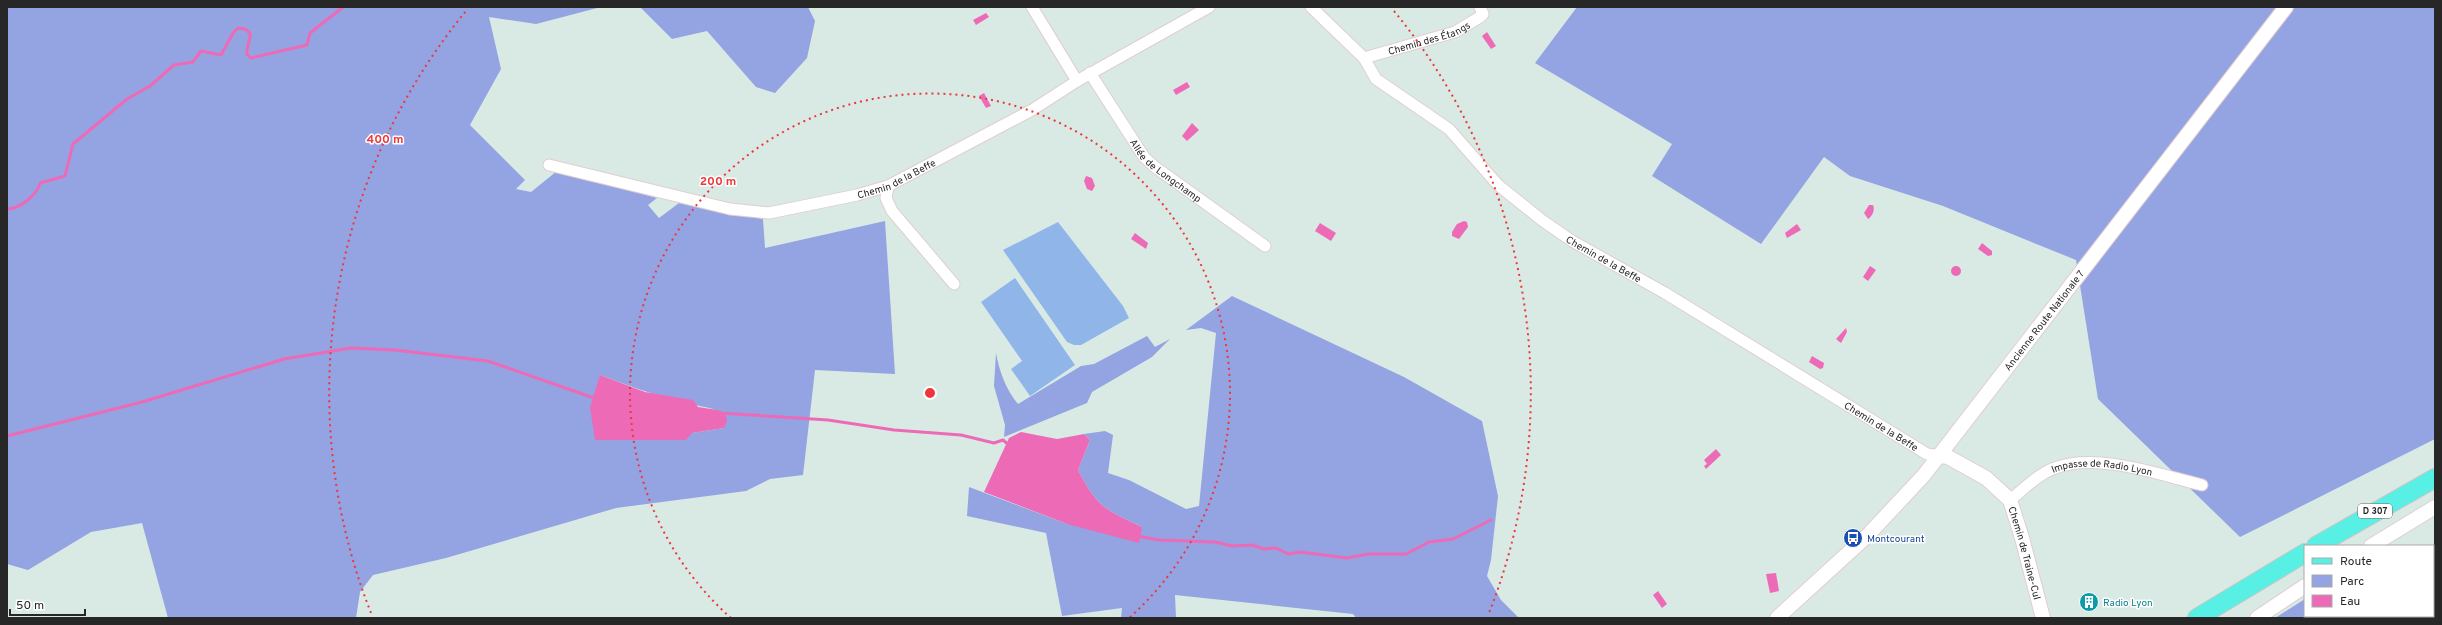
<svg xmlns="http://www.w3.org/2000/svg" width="2442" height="625" font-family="Overpass,sans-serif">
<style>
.green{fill:#94a3e1;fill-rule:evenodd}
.pitch{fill:#90b5e9}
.water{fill:#ed6bb6}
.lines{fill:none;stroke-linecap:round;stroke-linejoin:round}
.stream{stroke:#ed6bb6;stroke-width:3}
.minor-casing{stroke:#e1cecf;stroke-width:13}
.tertiary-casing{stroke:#e1cecf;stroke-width:16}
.primary-casing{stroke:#c7c7c7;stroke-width:20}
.minor{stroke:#fff;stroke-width:11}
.tertiary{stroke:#fff;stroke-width:14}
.primary{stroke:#58f0e4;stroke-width:18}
.ring{fill:none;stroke:#ee363c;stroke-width:2;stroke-dasharray:2 4}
.labels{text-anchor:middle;stroke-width:3;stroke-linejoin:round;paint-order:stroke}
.shield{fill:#fff;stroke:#686868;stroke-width:1}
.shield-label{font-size:9px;font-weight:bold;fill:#272727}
.street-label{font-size:10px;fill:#272727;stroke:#fff}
.transit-label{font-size:10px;fill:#164399;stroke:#fff;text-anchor:start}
.culture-label{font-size:10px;fill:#0d838f;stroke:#fff;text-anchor:start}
.centre{fill:#ee363c;stroke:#fff;stroke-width:2}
.ring-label{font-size:12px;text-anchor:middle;font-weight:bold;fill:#ee363c;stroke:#fff;stroke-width:3;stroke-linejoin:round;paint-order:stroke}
</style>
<rect width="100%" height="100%" fill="#d9eae5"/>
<!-- green -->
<g class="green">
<path d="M7,7H601L536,24L489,17L501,69L470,125L525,180L516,189L531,192L557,171L657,198L648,205L659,218L679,203L763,219L765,248L885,221L895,374L815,370L803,475L770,479L746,491L616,508L446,558L373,575L360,592L356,618H168L142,523L91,532L28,570L7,564ZM600,375C626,385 652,394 679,402C694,406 713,406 726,415L724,428L692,433Z"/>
<path d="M640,7H808L815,21L807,58L775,93L756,87L707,31L672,39Z"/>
<path d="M1577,7H2435V439L2240,537L2098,399L2076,260L1943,206L1850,176L1824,157L1761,244L1652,176L1672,144L1535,63Z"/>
<path d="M1232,296L1404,377L1482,421L1498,496L1491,560L1487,576L1501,600L1519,618H1356L1353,614L1175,595L1176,618H1121L1122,608L1062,616L1046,533L967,516L969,487L1067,524L1142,527C1104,509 1098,508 1078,470L1090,440L1084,434L1105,431L1113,435L1108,473L1129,480L1186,509L1199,506L1216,333L1201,328L1186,330Z"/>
<path d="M1147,336L1155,347L1170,339L1152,357L1092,392L1087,403L1004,437L1005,425L994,386L996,353C999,370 1006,390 1018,404L1081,366L1094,364Z"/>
<path d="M2305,599V616H2413V618H2275Z"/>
</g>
<!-- pitch -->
<g class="pitch">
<path d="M1058,222L1123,306L1129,318L1081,345H1074L1067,342L1003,250Z"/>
<path d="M1015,278L1075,365L1030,396L1011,369L1022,361L981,302Z"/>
</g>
<!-- water -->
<g class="water">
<path d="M986,13L989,17L976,25L973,20Z"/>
<path d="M1487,32L1496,46L1491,49L1482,36Z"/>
<path d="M1187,82L1190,87L1176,95L1173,90Z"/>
<path d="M984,93L991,106L986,108L979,96Z"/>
<path d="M1192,123L1199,130L1187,141L1182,136Z"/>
<path d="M1086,176L1092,178L1095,186L1092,191L1087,189L1084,181Z"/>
<path d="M1869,205H1873C1875,209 1873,216 1868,219L1864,213Z"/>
<path d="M1464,221L1467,222L1468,227L1459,239L1452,236V232L1457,224Z"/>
<path d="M1320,223L1336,233L1331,241L1315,231Z"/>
<path d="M1797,224L1801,230L1787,238L1785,233Z"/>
<path d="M1135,233L1148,243L1146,249L1131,239Z"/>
<path d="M1982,243L1992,251V255L1988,256L1978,249Z"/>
<circle cx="1956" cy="271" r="5"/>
<path d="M1870,266L1876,270L1868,281L1863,277Z"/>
<path d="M1846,328L1847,332L1841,343L1836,339Z"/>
<path d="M1812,356L1824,363L1823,368L1820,369L1809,362Z"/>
<path d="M600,375L645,392L693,400L698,407L718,410L726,415L727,421L724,428L692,433L686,440H595L590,407Z"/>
<path d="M1021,432L1057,439L1084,434L1090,440L1078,470C1098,508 1104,509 1142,527L1139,543L1067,524L984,492L1009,438Z"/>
<path d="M1716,449L1721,455L1706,469L1704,466L1707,464L1704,460Z"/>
<path d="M1776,573L1779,591L1770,593L1766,574Z"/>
<path d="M1658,591L1667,604L1662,608L1653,595Z"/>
</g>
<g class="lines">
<!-- stream -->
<g class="stream">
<path d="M7,209C20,209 37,195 40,183L65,176L73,144L127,99L150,86L174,65L193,62L201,51L221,55L233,33L238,28L245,29L250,33C251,41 246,46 247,54L251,58L307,45L310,33L343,7"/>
<path d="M720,413L828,420L894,430L961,435L994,443L1003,440L1010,446"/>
<path d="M7,436L142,402L284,359L351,348L395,350L488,361L594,398"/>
<path d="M1138,536L1159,540L1215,542L1232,546L1252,545L1264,549L1276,548L1288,554L1300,552L1347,558L1368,554H1406L1429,542L1453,539L1491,520"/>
</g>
<!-- minor casing -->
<g class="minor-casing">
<g id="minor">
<path d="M1032,7L1077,81"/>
<path id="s1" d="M1311,7L1364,58L1376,79L1449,129L1498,185L1543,221L1572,241L1665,293L1927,454L1940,456"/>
<path id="s2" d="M1364,58L1455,32L1480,17L1483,14L1480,7"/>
<path id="s3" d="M1090,73L1144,157L1155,167L1265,246"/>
<path id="s4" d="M549,165L730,209L769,213L857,195L888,186L1032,110L1077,81L1209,7"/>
<path d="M888,186L886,198L892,211L954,284"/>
<path id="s5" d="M2010,500C2024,489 2038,474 2055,468C2097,452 2160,475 2202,485"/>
</g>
</g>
<!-- tertiary casing -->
<g class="tertiary-casing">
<g id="tertiary">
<path id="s6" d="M1940,456L1948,457L1986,478L2010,500L2022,538L2043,618"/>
<path d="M2371,546L2435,507"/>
<path id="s7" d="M1777,618L1868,535L1924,475L2286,7"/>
<path d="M2257,618L2305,586"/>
</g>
</g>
<!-- primary casing -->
<g class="primary-casing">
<g id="primary">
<path d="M2316,546L2435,478"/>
<path d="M2197,618L2305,553"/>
</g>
</g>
<!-- minor -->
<use href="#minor" class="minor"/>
<!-- tertiary -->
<use href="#tertiary" class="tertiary"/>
<!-- primary -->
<use href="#primary" class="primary"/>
</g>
<!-- distance rings -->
<g class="ring">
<path d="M731 618A300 300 0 1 1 1129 618"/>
<path d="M371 613A601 601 0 0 1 466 11M1394 11A601 601 0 0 1 1489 613"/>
</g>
<!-- icons -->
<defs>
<g id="bus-disc" transform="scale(1)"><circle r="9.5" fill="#1a4fb4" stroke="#fff"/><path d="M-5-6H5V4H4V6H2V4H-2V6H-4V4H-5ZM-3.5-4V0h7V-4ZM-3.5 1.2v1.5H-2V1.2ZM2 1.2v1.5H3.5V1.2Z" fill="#fff"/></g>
<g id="building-disc" transform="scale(1)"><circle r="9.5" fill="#0f9aa8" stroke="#fff"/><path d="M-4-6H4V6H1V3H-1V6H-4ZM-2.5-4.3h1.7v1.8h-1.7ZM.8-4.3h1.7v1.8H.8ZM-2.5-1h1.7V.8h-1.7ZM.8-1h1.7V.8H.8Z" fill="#fff"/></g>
</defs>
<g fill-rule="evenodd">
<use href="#bus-disc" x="1853" y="538"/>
<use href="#building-disc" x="2089" y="602"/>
</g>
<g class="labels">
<!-- shield labels -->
<rect class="shield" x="2358" y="504" width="34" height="14" rx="3"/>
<g class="shield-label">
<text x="2375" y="514">D 307</text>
</g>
<!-- street labels -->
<g class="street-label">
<text dy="4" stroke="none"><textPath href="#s2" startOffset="68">Chemin des Étangs</textPath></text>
<text dy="4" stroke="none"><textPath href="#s3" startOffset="125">Allée de Longchamp</textPath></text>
<text dy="4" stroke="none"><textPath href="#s4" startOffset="358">Chemin de la Beffe</textPath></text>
<text dy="4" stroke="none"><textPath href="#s1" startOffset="390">Chemin de la Beffe</textPath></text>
<text dy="4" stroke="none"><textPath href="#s7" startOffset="401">Ancienne Route Nationale 7</textPath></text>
<text dy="4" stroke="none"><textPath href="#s1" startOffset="714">Chemin de la Beffe</textPath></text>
<text dy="4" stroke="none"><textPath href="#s5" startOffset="103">Impasse de Radio Lyon</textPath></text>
<text dy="4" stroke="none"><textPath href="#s6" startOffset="139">Chemin de Traine-Cul</textPath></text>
</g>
<!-- transit labels -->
<g class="transit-label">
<text x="1867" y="542">Montcourant</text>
</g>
<!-- culture labels -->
<g class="culture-label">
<text x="2103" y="606">Radio Lyon</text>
</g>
</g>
<circle cx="930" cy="393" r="6" class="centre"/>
<g class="ring-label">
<text x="385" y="143">400 m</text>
<text x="718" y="185">200 m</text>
</g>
<!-- border -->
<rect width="2442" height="625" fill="none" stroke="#272727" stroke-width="16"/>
<!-- legend -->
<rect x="2304" y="545" width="130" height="72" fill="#ffffff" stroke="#a9a9a9"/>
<rect x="2312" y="558" width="20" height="6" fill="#58f0e4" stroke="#a9a9a9"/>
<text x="2340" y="565" font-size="12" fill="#272727">Route</text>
<rect x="2312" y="575" width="20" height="12" fill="#94a3e1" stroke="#a9a9a9"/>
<text x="2340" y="585" font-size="12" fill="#272727">Parc</text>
<rect x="2312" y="595" width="20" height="12" fill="#ed6bb6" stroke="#a9a9a9"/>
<text x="2340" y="605" font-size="12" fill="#272727">Eau</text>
<!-- scale -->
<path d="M10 609v6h75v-6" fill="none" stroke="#272727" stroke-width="2"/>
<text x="16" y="609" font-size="12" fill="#272727" stroke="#ffffff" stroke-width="3" paint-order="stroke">50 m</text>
</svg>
